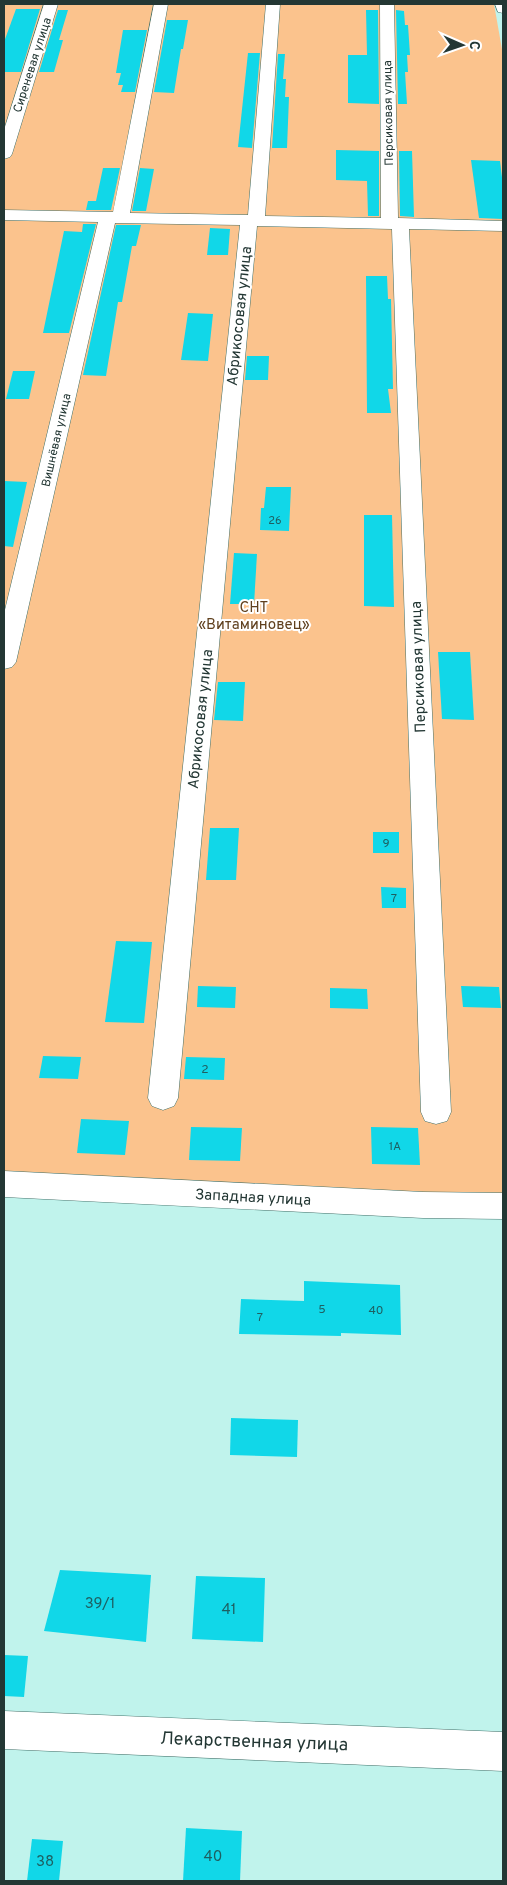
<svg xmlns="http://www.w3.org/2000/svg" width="507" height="1885" font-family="Overpass,sans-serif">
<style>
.green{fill:#fbc38d}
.building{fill:#11d7e8}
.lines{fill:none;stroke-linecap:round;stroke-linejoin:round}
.minor-casing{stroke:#407069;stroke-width:1}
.minor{fill:#fff;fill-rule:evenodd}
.labels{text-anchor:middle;stroke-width:4;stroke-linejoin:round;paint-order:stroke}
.far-number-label{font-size:11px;fill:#1e5f61}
.far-street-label{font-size:12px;fill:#233734;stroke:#fff}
.number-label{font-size:12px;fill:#1e5f61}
.street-label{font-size:15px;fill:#233734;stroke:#fff}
.park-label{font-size:15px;fill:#60401e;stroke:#fff}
.near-number-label{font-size:15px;fill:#1e5f61}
.near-street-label{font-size:18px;fill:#233734;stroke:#fff}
</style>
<rect width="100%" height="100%" fill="#c0f3ec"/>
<!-- green -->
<path class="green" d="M4,4H494L503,55V1204L332,1197L4,1177Z"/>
<!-- building -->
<g class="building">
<path d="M16,9H40L21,72H4V42Z"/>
<path d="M58,10H68L59,40H63L54,72H39Z"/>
<path d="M366,10H378L379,104L348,103V55H367Z"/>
<path d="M396,10L404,11L405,25H408L410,55H407L408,72H405L407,104H398Z"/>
<path d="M167,20H188L183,49H181L174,93L154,92Z"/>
<path d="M123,30H147L135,92H121L123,85H118L121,73H116Z"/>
<path d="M248,53H260L252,148L238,147Z"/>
<path d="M278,54H285L283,79H286L285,97H289L287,148H272Z"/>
<path d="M336,150L379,151V216H368L367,181L336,180Z"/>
<path d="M399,151H412L414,217L400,216Z"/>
<path d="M471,160L500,161L503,186V219L479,218Z"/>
<path d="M103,168H120L111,210H86L88,201H96Z"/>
<path d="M140,168L154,169L146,211H132Z"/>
<path d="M83,224H96L69,333H43L64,231L82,232Z"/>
<path d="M116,225H141L136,246H132L122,302H118L106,376L83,375Z"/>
<path d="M210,228L230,229L228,255H207Z"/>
<path d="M366,276H387L388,299H391L393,389H388L391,413H367Z"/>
<path d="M188,313L213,314L208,361L181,360Z"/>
<path d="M247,356H269L268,380H245Z"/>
<path d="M13,371H35L29,399H6Z"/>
<path d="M4,481L27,482L13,547L4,546Z"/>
<path d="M266,487H291L289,531L260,530L261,508H264Z"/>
<path d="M364,515H392L394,607L364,606Z"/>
<path d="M234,553L257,554L254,604H230Z"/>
<path d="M438,652H470L474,720L442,719Z"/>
<path d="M218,682H245L243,721L214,720Z"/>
<path d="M210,828H239L236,880H206Z"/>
<rect x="373" y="832" width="26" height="21"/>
<path d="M381,887L406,888V908H382Z"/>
<path d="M116,941L152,942L144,1023L105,1022Z"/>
<path d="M198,986L236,987L235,1008L197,1007Z"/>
<path d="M461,986L499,987L501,1008L463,1007Z"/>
<path d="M330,988L367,989L368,1009L330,1008Z"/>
<path d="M43,1056L81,1057L78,1079L39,1078Z"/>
<path d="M186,1057L225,1058L224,1080L184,1079Z"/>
<path d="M81,1119L129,1121L125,1155L77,1153Z"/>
<path d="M191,1127L242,1128L240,1161L189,1160Z"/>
<path d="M371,1127L418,1128L420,1165L372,1164Z"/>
<path d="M304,1281L400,1285L401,1335L341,1333V1336L239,1334L241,1299L304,1301Z"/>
<path d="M231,1418L298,1420L297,1457L230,1455Z"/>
<path d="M60,1570L151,1575L146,1642L44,1631Z"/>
<path d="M196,1576L265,1578L263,1642L192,1639Z"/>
<path d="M4,1655L28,1656L24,1697L4,1696Z"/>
<path d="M186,1828L242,1831L240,1881H183Z"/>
<path d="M32,1839L63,1841L59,1881H27Z"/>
</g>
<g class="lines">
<!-- minor casing -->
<g class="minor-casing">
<g id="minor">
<path d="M44,4H58L12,154L10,157L4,159V130Z"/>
<path d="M154,4H168L130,213L248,215L266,4H280L265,216L381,218L380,4H394L398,218L503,221V231L409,229L451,1112L447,1121L436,1124L425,1121L421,1112L392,229L257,226L178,1098L174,1106L163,1110L152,1106L148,1098L240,225L115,223L16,662L12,667L4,669V614L98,222L4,220V210L113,212Z"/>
<path d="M495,4H503V13L498,12Z"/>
<path d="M4,1171L423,1192L503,1193V1219L423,1218L4,1197Z"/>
<path d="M4,1711L503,1732V1771L4,1749Z"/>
</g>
</g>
<!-- minor -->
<use href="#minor" class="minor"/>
</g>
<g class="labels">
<!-- far-number labels -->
<g class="far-number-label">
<text x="275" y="524">26</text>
</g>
<!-- far-street labels -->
<g class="far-street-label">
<text transform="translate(32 65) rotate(-72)" y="4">Сиреневая улица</text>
<text transform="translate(388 113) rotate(-91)" y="4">Персиковая улица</text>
<text transform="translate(56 440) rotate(-77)" y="4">Вишнёвая улица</text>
</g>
<!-- number labels -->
<g class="number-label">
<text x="386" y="847">9</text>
<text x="394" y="902">7</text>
<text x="205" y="1073">2</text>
<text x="395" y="1150">1А</text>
<text x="322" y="1313">5</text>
<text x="376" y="1314">40</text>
<text x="260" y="1321">7</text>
</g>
<!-- street labels -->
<g class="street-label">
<text transform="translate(239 316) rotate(-84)" y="5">Абрикосовая улица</text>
<text transform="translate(418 667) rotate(-92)" y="5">Персиковая улица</text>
<text transform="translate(200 719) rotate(-84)" y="5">Абрикосовая улица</text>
<text transform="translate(253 1197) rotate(3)" y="5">Западная улица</text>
</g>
<!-- park labels -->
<g class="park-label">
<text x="254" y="612">СНТ<tspan x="254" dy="17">«Витаминовец»</tspan></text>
</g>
<!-- near-number labels -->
<g class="near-number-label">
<text x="100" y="1608">39/1</text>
<text x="229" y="1614">41</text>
<text x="213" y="1861">40</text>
<text x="45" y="1866">38</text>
</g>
<!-- near-street labels -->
<g class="near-street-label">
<text transform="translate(254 1741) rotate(2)" y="6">Лекарственная улица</text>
</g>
</g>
<!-- border -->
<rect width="507" height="1885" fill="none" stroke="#233734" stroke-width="10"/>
<!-- north arrow -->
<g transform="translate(462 45) rotate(92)" stroke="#ffffff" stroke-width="4" paint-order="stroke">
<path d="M0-4L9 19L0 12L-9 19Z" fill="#233734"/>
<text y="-8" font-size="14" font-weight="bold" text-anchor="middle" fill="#233734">С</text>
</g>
</svg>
